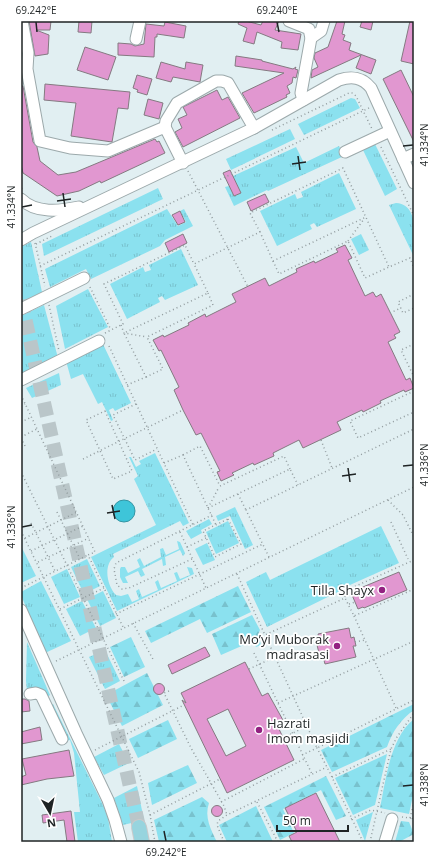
<svg xmlns="http://www.w3.org/2000/svg" width="435" height="863" font-family="'Open Sans',sans-serif">
<style>
.grass{fill:url(#grass-tufts)}
.forest{fill:url(#forest-firs)}
.water{fill:#3ec5d9;stroke:#3595a3}
.building{fill:#e197d0;stroke:#847a81;fill-rule:evenodd}
.lines{fill:none;stroke-linecap:round;stroke-linejoin:round}
.major-tunnel{stroke:#bac6c9;stroke-width:14;stroke-dasharray:14 7;stroke-linecap:butt}
.minor-casing{stroke:#9ca9ab;stroke-width:13}
.major-casing{stroke:#c9cacb;stroke-width:16}
.path{stroke:#929c9f;stroke-width:1.5;stroke-dasharray:1 3;stroke-linecap:butt}
.minor{stroke:#fff;stroke-width:11}
.major{stroke:#97d4de;stroke-width:14}
.ticks{fill:none;stroke:#1f2425;stroke-width:1.5}
.poi-dot{fill:#932181;stroke:#fff;stroke-width:1.5}
.labels{text-anchor:middle;stroke-width:3.5;stroke-linejoin:round;paint-order:stroke}
.poi-label{font-size:13px;fill:#1f2425;stroke:#fff;text-anchor:end}
.neatline{fill:none;stroke:#1f2425;stroke-width:1.5}
.ticks-label{font-size:10px;text-anchor:middle;fill:#1f2425}
</style>
<defs>
<pattern id="grass-tufts" width="24" height="20" patternUnits="userSpaceOnUse"><rect width="24" height="20" fill="#8be1ef"/><path d="M3 7l-1-3M5 7V3M7 7l1-3M15 17l-1-3M17 17v-4M19 17l1-3" fill="none" stroke="#78c1cd"/></pattern>
<pattern id="forest-firs" width="22" height="20" patternUnits="userSpaceOnUse"><rect width="22" height="20" fill="#8be1ef"/><path d="M5 1l3.5 6h-7zM16 11l3.5 6h-7z" fill="#78c1cd"/></pattern>
</defs>
<rect width="100%" height="100%" fill="#e1eff2"/>
<!-- grass -->
<g class="grass">
<path d="M351,98L355,99L360,108L304,135L298,124Z"/>
<path d="M290,129L295,139L231,170L226,159Z"/>
<path d="M375,144L397,189L385,196L363,150Z"/>
<path d="M339,146L344,156L268,191L267,190L234,206L225,187L229,186L234,196L241,193L233,176L296,147L304,163Z"/>
<path d="M339,173L356,209L317,227L314,223L310,225L312,229L277,246L260,211L295,194L297,199L303,197L301,192Z"/>
<path d="M158,188L163,199L44,256L42,244Z"/>
<path d="M396,203C420,204 414,240 414,257L389,205Z"/>
<path d="M167,209L178,226L186,222L180,211L184,209L193,226L165,240L160,246L91,279L86,269L50,287L45,269Z"/>
<path d="M361,234L369,250L359,255L351,239Z"/>
<path d="M31,242L42,292L21,302V247Z"/>
<path d="M181,249L198,285L165,300L162,296L158,298L160,302L127,319L110,284L143,267L145,272L151,270L149,265Z"/>
<path d="M88,289L108,327L65,349L56,306Z"/>
<path d="M44,305L58,358L21,376V316Z"/>
<path d="M102,342L131,403L115,411L113,408L109,410L113,420L111,421L102,402L98,404L83,374L71,379L66,361Z"/>
<path d="M59,373L61,385L32,398L26,388Z"/>
<path d="M155,453L189,523L183,526L180,521L113,554L114,557C103,565 107,586 116,595L121,596L128,594L132,602L139,599L136,591L139,589L142,597L158,590L155,582L158,580L161,588L177,581L174,573L177,572L180,579L190,575L187,567L192,568L194,574L117,611L91,557L156,525L134,479L138,476L129,457H131L136,467L141,464L139,461Z"/>
<path d="M235,507L253,545L245,549L230,516L218,521L216,516Z"/>
<path d="M209,519L212,524L201,530L202,533L191,539L186,531Z"/>
<path d="M228,521L239,543L216,554L206,532Z"/>
<path d="M381,526L399,563L341,589L340,591L267,627L246,582L266,572L270,580Z"/>
<path d="M177,541L180,542L185,553L184,555L183,556L180,550L165,557L166,565L163,566L162,559L142,569L145,575L141,577L138,571L125,577L128,583H123L120,577V569L121,567H125L128,573L140,567L137,560L140,558L144,566L161,557L160,549L163,548L166,555L179,549Z"/>
<path d="M207,543L215,560L203,565L195,549Z"/>
<path d="M21,546L36,576L21,583Z"/>
<path d="M87,559L100,586L84,594L71,567Z"/>
<path d="M67,569L80,597L64,604L51,577Z"/>
<path d="M41,581L71,641L45,653L21,595V592Z"/>
<path d="M103,591L116,618L100,626L87,599Z"/>
<path d="M82,601L96,628L80,636L66,609Z"/>
<path d="M27,642L50,695L46,698L27,691L26,681Z"/>
<path d="M105,650L120,681L105,689L89,657Z"/>
<path d="M53,704L103,805L108,818L112,842H78L74,812H80L74,753L70,740L66,741L49,706Z"/>
<path d="M119,744L129,763L104,775L94,757Z"/>
<path d="M137,786L144,820L123,825L114,798Z"/>
<path d="M373,812L365,841L356,820Z"/>
</g>
<!-- forest -->
<g class="forest">
<path d="M238,586L251,612L207,633L200,619L151,643L145,631Z"/>
<path d="M252,615L260,630L258,635L261,645L256,647L253,641L221,655L212,634Z"/>
<path d="M131,637L145,667L124,677L110,647Z"/>
<path d="M147,673L163,705L122,726L106,695Z"/>
<path d="M414,704V710C401,719 392,732 387,747L332,772L321,750Z"/>
<path d="M414,719V791L409,814L380,808C386,779 390,738 414,719Z"/>
<path d="M168,720L177,739L138,758L129,739Z"/>
<path d="M387,754L375,805L353,815L335,778Z"/>
<path d="M188,765L197,783L152,805L148,783Z"/>
<path d="M326,776L346,816L336,820L321,790L283,809L294,833L280,840L264,807Z"/>
<path d="M202,797L209,803C204,817 211,830 217,842H159L154,820Z"/>
<path d="M256,806L273,842H227L219,825Z"/>
<path d="M401,821L409,822L414,834L399,842H395Z"/>
</g>
<!-- water -->
<circle class="water" cx="124" cy="511" r="11"/>
<!-- building -->
<g class="building">
<path d="M29,21H51L50,30H36L49,35L48,54L35,56Z"/>
<path d="M79,21H92L91,33L78,32Z"/>
<path d="M239,21H246L261,25L263,21H279L275,30L301,34L298,50L281,48L282,42L257,32L254,44L243,41L247,28L238,24Z"/>
<path d="M337,21H345L342,34L345,35L343,40L351,43L349,50L376,60L371,74L356,68L361,55L311,78L312,70L318,67L314,58L315,53L328,47Z"/>
<path d="M362,21H373L371,30L360,27Z"/>
<path d="M410,21H414V64L401,61Z"/>
<path d="M165,22L186,26L184,38L157,34V37H155L154,57L118,55V43L131,44L135,46L144,44L146,24L164,26Z"/>
<path d="M85,47L116,57L108,80L77,70Z"/>
<path d="M236,56L262,60V61L293,69L296,67L295,69L298,70L296,78L293,77L292,83L287,86L290,93L286,95L287,97L254,113L242,93L284,73L235,66Z"/>
<path d="M161,62L185,69L186,62L203,65L200,82L173,77L171,82L156,78Z"/>
<path d="M401,70L414,97V142L383,79Z"/>
<path d="M137,75L152,79L147,95L137,92L138,90L133,88Z"/>
<path d="M45,84L130,92L128,109L118,108L112,142L71,136L76,103L44,100Z"/>
<path d="M21,86H23L33,142L37,147L40,161L58,175L76,172L155,139L157,142L159,141L165,153L101,183L100,181L79,191L57,196L23,173L21,165Z"/>
<path d="M217,90L222,100L228,97L240,118L183,147L175,132L182,128L178,119L187,115L183,107Z"/>
<path d="M148,99L163,103L159,119L144,115Z"/>
<path d="M230,170L241,193L234,196L223,173Z"/>
<path d="M265,194L269,202L251,211L247,202Z"/>
<path d="M180,211L185,222L178,225L172,215Z"/>
<path d="M183,234L187,243L169,252L165,243Z"/>
<path d="M345,245L352,258L348,260L365,296L373,292L376,297L381,294L400,332L394,335L396,338L388,342L406,380L410,378L414,388L405,392L404,390L380,401L381,403L363,412L362,410L337,422L341,430L303,448L299,440L273,453L274,456L254,465L253,463L232,473L234,475L221,481L217,472L220,471L201,433L196,435L183,410L174,390L179,387L161,350L159,351L153,340L163,335L164,337L189,325L188,323L205,314L206,317L236,302L232,294L265,278L269,286L297,272L296,269L314,261L315,263L338,252L336,249Z"/>
<path d="M399,572L407,590L364,608L363,607L358,609L352,595L358,589Z"/>
<path d="M349,628L351,638L354,637L356,646H353L356,657L325,664L322,653H319L317,645H320L318,634Z"/>
<path d="M205,647L210,656L172,674L168,665Z"/>
<path d="M245,662L262,696L268,693L284,722L277,725L294,760L227,793L182,700L186,703L181,693ZM228,709L246,746L226,756L207,719Z"/>
<circle cx="159" cy="689" r="5.5"/>
<path d="M21,699H25L29,701L30,711L21,712Z"/>
<path d="M40,727L42,740L21,744V732Z"/>
<path d="M69,750L74,776L47,779L21,785V777L26,775L22,759Z"/>
<path d="M316,793L340,842H292L289,836L297,832L285,808Z"/>
<circle cx="217" cy="811" r="5.5"/>
<path d="M71,811L75,842H67L64,820L43,823L42,815Z"/>
</g>
<g class="lines">
<!-- major-tunnel -->
<path class="major-tunnel" d="M21,300L139,827"/>
<!-- minor casing -->
<g class="minor-casing">
<g id="minor">
<path d="M22,21L28,53L27,69L40,141L70,148L108,151L165,127L183,163"/>
<path d="M289,21L309,29L311,38L301,93L303,100"/>
<path d="M311,38L321,31L324,21"/>
<path d="M136,39L140,21"/>
<path d="M165,127L166,121L177,103L216,81H222L228,83L254,128"/>
<path d="M345,152L390,131"/>
<path d="M403,159L414,154"/>
<path d="M21,199C36,214 60,211 79,207"/>
<path d="M21,240L33,233L254,128L339,80C352,76 362,77 371,88L414,183"/>
<path d="M21,309L84,278"/>
<path d="M21,380L99,341"/>
<path d="M21,610L76,733L108,800L115,820L121,842"/>
<path d="M30,694L36,693L41,695L62,739"/>
<path d="M385,842L392,819"/>
</g>
</g>
<!-- major casing -->
<g class="major-casing">
<path id="major" d="M139,827L142,842"/>
</g>
<!-- path -->
<g class="path">
<path d="M272,130L349,93H352L356,96L372,129"/>
<path d="M381,147L414,216"/>
<path d="M188,171L248,287"/>
<path d="M21,184L22,190"/>
<path d="M260,232L250,213L343,168L389,267L410,258L414,268"/>
<path d="M348,241L364,219"/>
<path d="M35,243L45,286"/>
<path d="M36,244L52,236"/>
<path d="M273,261L279,274L348,241L365,278L389,267"/>
<path d="M40,266L369,108"/>
<path d="M90,287L111,330"/>
<path d="M414,294L398,302L403,313L414,308"/>
<path d="M49,305L59,351"/>
<path d="M390,313L401,308"/>
<path d="M121,325L124,333L147,337"/>
<path d="M105,333L123,324L104,284L185,245L194,264"/>
<path d="M414,344L401,350L414,377"/>
<path d="M109,346L193,525"/>
<path d="M146,377L163,369L147,337L213,305L208,293"/>
<path d="M127,385L146,377L124,333L208,293L194,264L260,232L273,261L366,217"/>
<path d="M414,391L350,421L358,438L414,412"/>
<path d="M21,395L95,552L88,555L123,627"/>
<path d="M136,404L113,415L135,460L157,449"/>
<path d="M21,406L25,404"/>
<path d="M105,411L132,471L113,479L86,420Z"/>
<path d="M21,422L32,417"/>
<path d="M21,437L37,429"/>
<path d="M21,438L25,446"/>
<path d="M321,440L332,468"/>
<path d="M183,455L200,446L220,486L284,456L290,469"/>
<path d="M83,459L183,410"/>
<path d="M164,463L183,455L216,525"/>
<path d="M21,472L125,683"/>
<path d="M238,494L246,510"/>
<path d="M388,500L403,515L414,537"/>
<path d="M208,508L290,469L298,485"/>
<path d="M208,508L219,487"/>
<path d="M57,512L80,559"/>
<path d="M228,519L241,544L215,557L203,531Z"/>
<path d="M391,522L408,559"/>
<path d="M31,523L55,571"/>
<path d="M21,531L139,772L150,815L155,842"/>
<path d="M180,532L206,588"/>
<path d="M25,538L77,512"/>
<path d="M187,547L206,538"/>
<path d="M31,551L83,526"/>
<path d="M269,557L246,510L414,429"/>
<path d="M192,559L129,588L122,589L117,585L114,569L116,563L212,515"/>
<path d="M38,562L89,538"/>
<path d="M237,574L265,635"/>
<path d="M21,588L88,555"/>
<path d="M414,589L354,616L345,598L265,635L317,748L414,700"/>
<path d="M345,597L347,590L414,560"/>
<path d="M349,604L355,602"/>
<path d="M60,609L104,588"/>
<path d="M116,614L263,544"/>
<path d="M354,616L396,708"/>
<path d="M133,623L154,661"/>
<path d="M355,642L365,640"/>
<path d="M254,653L312,774"/>
<path d="M56,661L414,487"/>
<path d="M249,669L275,657"/>
<path d="M169,691L164,693L191,748L224,806L227,815"/>
<path d="M278,703L414,641"/>
<path d="M283,738L307,726"/>
<path d="M95,750L184,705"/>
<path d="M302,755L317,748L330,773L363,842"/>
<path d="M332,777L391,749"/>
<path d="M221,802L304,759"/>
<path d="M257,802L278,842"/>
<path d="M150,815L220,779"/>
<path d="M402,817L410,818L414,817"/>
<path d="M410,818L414,803"/>
<path d="M412,818L414,822"/>
<path d="M351,819L371,810L385,813"/>
<path d="M224,842L217,825L218,821L227,815L327,767"/>
<path d="M370,842L391,749L397,737L414,713"/>
</g>
<!-- minor -->
<use href="#minor" class="minor"/>
<!-- major -->
<use href="#major" class="major"/>
</g>
<!-- ticks -->
<path class="ticks" d="M36,22L37,32M277,22L279,32M403,146L413,145M298,156L300,170M292,164L306,162M63,193L65,207M57,201L71,199M22,207L32,205M403,466L413,465M348,468L350,482M342,476L356,474M112,505L115,519M107,513L120,511M22,527L32,525M403,786L413,785M164,831L166,841"/>
<!-- markers -->
<g class="poi-dot">
<circle cx="382" cy="590" r="4"/>
<circle cx="337" cy="646" r="4"/>
<circle cx="259" cy="730" r="4"/>
</g>
<g class="labels">
<!-- poi labels -->
<g class="poi-label">
<text x="374" y="595">Tilla Shayx</text>
<text x="329" y="644">Mo’yi Muborak<tspan x="329" dy="15">madrasasi</tspan></text>
<text x="267" y="728" text-anchor="start">Hazrati<tspan x="267" dy="15">Imom masjidi</tspan></text>
</g>
</g>
<!-- border -->
<rect width="435" height="863" fill="none" stroke="#ffffff" stroke-width="44"/>
<!-- north arrow -->
<g transform="translate(50 813) rotate(171)" stroke="#ffffff" stroke-width="3" paint-order="stroke">
<path d="M0-3L7 15L0 10L-7 15Z" fill="#1f2425"/>
<text y="-6" font-size="11" font-weight="bold" text-anchor="middle" fill="#1f2425">N</text>
</g>
<!-- scale -->
<path d="M277 825v6h71v-6" fill="none" stroke="#1f2425" stroke-width="2"/>
<text x="283" y="825" font-size="12" fill="#1f2425" stroke="#ffffff" stroke-width="3" paint-order="stroke">50 m</text>
<rect x="22" y="22" width="391" height="819" class="neatline"/>
<g class="ticks-label">
<text x="36" y="14">69.242°E</text>
<text x="277" y="14">69.240°E</text>
<text transform="translate(424 145) rotate(-90)" y="4">41.334°N</text>
<text transform="translate(11 207) rotate(-90)" y="4">41.334°N</text>
<text transform="translate(424 465) rotate(-90)" y="4">41.336°N</text>
<text transform="translate(11 527) rotate(-90)" y="4">41.336°N</text>
<text transform="translate(424 785) rotate(-90)" y="4">41.338°N</text>
<text x="166" y="856">69.242°E</text>
</g>
</svg>
